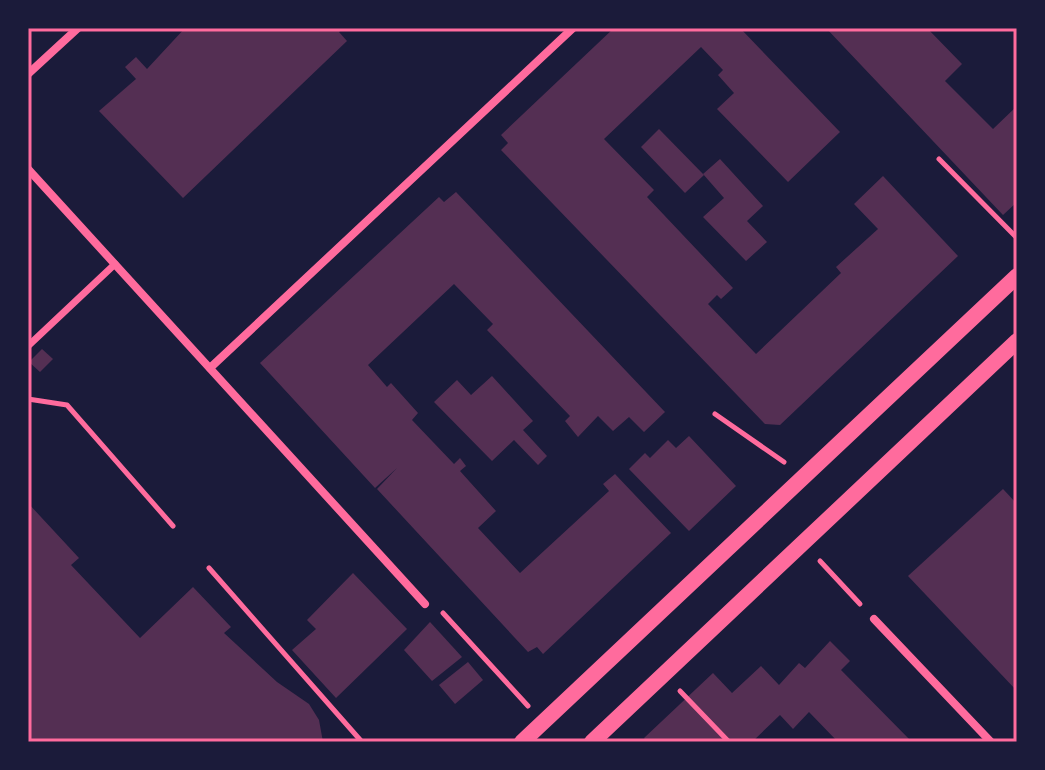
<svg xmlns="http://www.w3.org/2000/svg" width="1045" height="770" font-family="Manrope,sans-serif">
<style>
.building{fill:#542f53}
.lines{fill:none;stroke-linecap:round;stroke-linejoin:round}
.path{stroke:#ff6b9d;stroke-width:5}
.pedestrian{stroke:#ff6b9d;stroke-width:7}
.minor{stroke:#ff6b9d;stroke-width:8}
.secondary{stroke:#ff6b9d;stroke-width:16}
.neatline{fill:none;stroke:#ff6b9d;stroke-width:3}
</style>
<rect width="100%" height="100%" fill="#1b1b3a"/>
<!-- building -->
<g class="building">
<path d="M185,28H343L339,32L347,41L183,198L99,111L136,79L125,67L136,57L147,69Z"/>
<path d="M614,28H740L840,132L788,182L717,109L734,93L718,75L723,70L701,47L604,139L654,190L647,197L733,288L721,299L717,295L708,304L756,354L841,273L836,267L878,229L854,204L883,176L958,256L780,425L765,424L501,150L508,143L501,135Z"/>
<path d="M826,28H927L962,64L945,81L993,129L1017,106V202L1003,215Z"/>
<path d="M659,129L704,175L685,193L641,147Z"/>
<path d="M720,159L763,206L747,221L767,242L746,261L703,217L724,198L703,174Z"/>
<path d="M456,192L665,412L644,432L629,417L613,431L598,416L578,437L565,421L570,416L487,330L493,324L454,284L368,365L387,387L391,383L418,413L412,420L454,464L460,458L466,466L460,471L496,511L478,528L520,573L609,491L603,484L615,474L671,533L543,654L537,647L528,652L377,489L397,468L375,488L260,363L439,197L444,202Z"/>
<path d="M42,349L53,359L40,372L29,362Z"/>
<path d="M492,376L533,421L523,430L547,456L538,465L514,440L492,461L434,402L457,380L471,395Z"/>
<path d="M689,436L736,486L689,531L629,469L645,453L650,458L668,440L676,448Z"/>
<path d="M1003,489L1017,504V691L908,576Z"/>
<path d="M28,503L79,558L71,565L140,638L193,587L231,627L224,633L277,682L309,704L319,720L323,742H28Z"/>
<path d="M353,573L407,629L336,698L292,650L316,629L307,620Z"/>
<path d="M430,622L462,657L432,681L404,650Z"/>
<path d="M830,641L850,661L841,670L912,742H838L809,712L793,729L780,715L752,742H647L644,738L713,673L732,693L761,666L779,685L799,663L805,668Z"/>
<path d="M468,662L483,680L455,704L439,685Z"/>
</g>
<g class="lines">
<!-- path -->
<g class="path">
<path d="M939,159L1017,238"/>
<path d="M28,399L67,405L173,526"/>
<path d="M715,414L784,462"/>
<path d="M820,561L860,604"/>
<path d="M209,568L362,742"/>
<path d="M443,613L528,706"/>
<path d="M680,691L729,742"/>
</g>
<!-- pedestrian -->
<path class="pedestrian" d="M28,346L115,264"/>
<!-- minor -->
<g class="minor">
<path d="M28,74L78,28"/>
<path d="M28,169L425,604"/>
<path d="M210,368L573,28"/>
<path d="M874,619L991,742"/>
</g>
<!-- secondary -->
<g class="secondary">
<path d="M522,742L1017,276"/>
<path d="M592,742L1017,341"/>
</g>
</g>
<!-- border -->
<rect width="1045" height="770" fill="none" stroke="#1b1b3a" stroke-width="60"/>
<rect x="30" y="30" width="985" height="710" class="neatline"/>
</svg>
